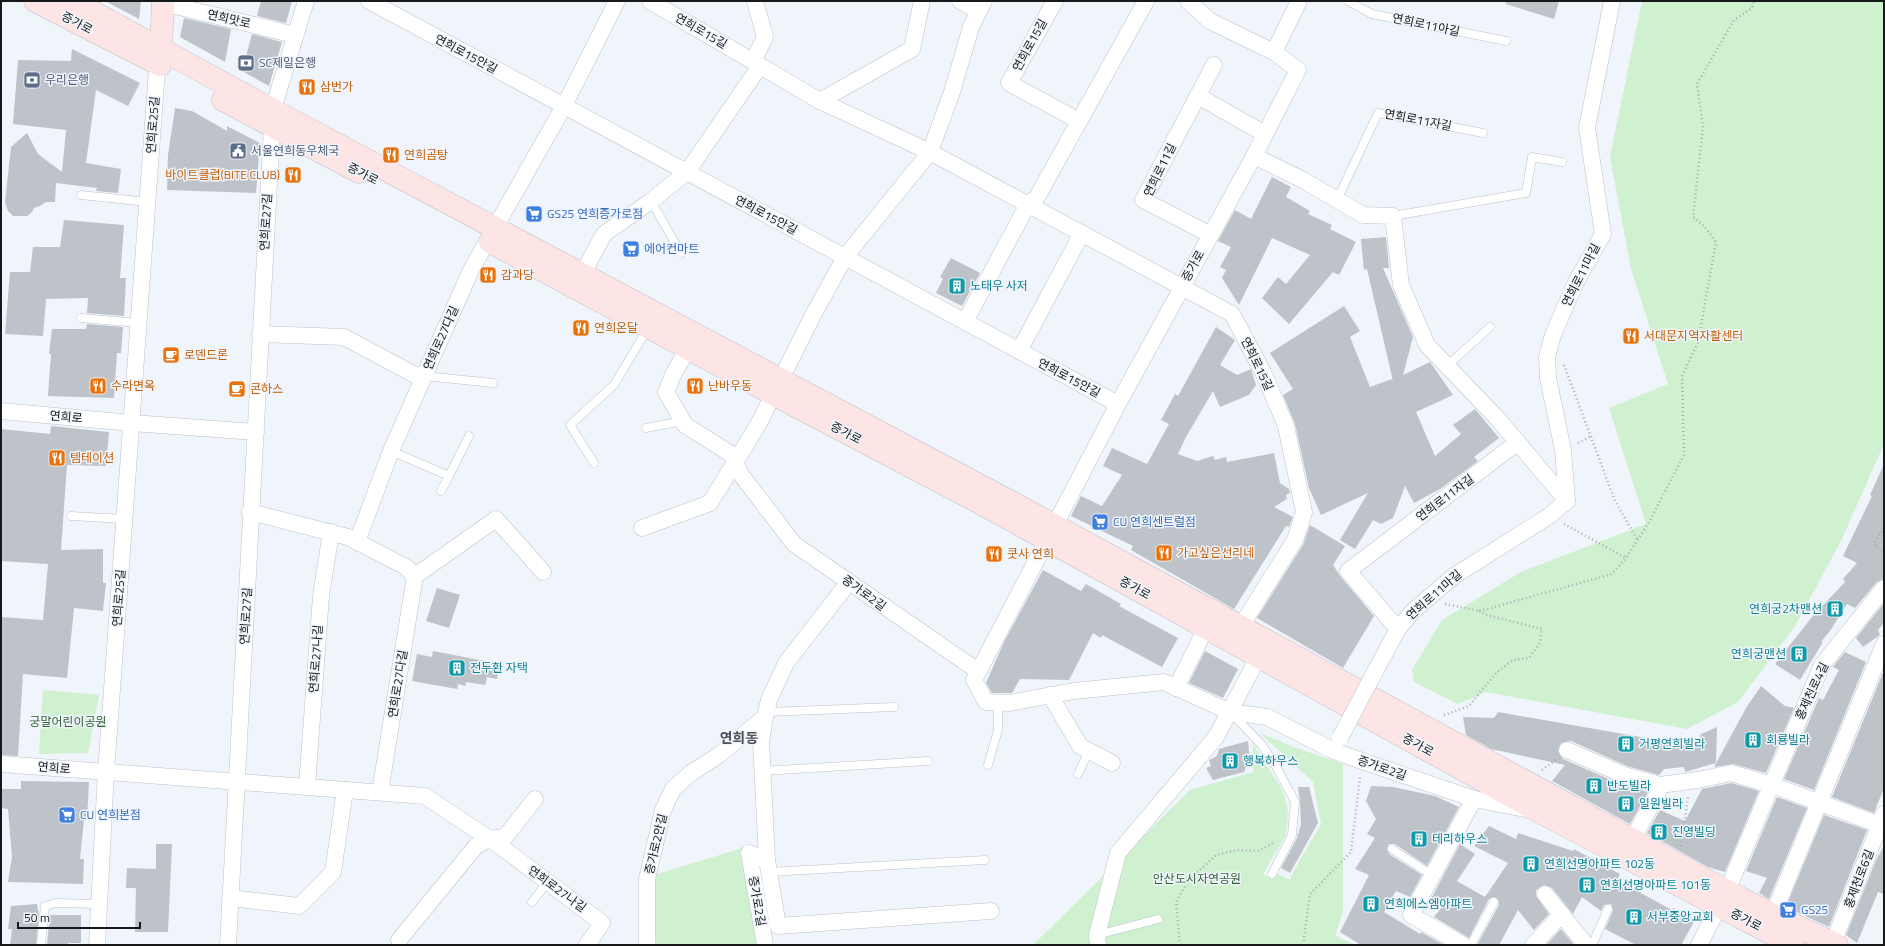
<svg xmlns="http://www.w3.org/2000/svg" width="1885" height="946" font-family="'Titillium Web','Noto Sans KR',sans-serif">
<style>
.green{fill:#cff1d0}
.building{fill:#bec2c9}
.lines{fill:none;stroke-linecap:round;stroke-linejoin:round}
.lane-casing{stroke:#bdc1c8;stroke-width:9}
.street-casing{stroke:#bdc1c8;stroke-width:17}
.secondary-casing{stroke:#bdc1c8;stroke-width:23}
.path{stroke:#a8acb1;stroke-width:2.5;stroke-dasharray:1 3;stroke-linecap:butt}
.lane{stroke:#fff;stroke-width:8}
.street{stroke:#fff;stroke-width:16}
.secondary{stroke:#fee5e5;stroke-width:22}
.street-bridge-casing{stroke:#bdc1c8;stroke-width:17;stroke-linecap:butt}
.street-bridge{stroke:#fff;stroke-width:16}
.labels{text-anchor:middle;stroke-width:3;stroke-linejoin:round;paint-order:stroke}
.street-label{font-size:12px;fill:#16181a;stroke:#f0f4fb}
.service-label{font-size:12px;fill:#4e5e75;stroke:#f0f4fb;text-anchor:start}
.food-label{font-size:12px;fill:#c56008;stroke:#f0f4fb;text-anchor:start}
.shop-label{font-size:12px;fill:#366cbe;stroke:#f0f4fb;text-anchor:start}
.culture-label{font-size:12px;fill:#0d838f;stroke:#f0f4fb;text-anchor:start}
.park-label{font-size:12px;fill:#326236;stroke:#f0f4fb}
.quarter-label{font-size:14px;font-weight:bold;fill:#4e5157;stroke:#f0f4fb}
</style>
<rect width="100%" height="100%" fill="#f0f4fb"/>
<!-- green -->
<g class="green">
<path d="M1642,1H1884V444L1841,541L1795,626L1738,702L1687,729L1486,692L1458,704L1414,682L1412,670L1442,620L1521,572L1646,524L1609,408L1668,384L1631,269L1610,157Z"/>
<path d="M43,690L99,695L88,753L39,754Z"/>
<path d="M1260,733L1294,747L1343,764V913L1335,935L1354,945H1033L1190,790L1253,772V744L1283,791L1288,811L1286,835L1263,874L1272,879L1277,873L1290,880L1293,872L1321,824L1313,782Z"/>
<path d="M746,847L760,945H656L654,875Z"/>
</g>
<!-- building -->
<g class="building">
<path d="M105,1H141L139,19Z"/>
<path d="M261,1H292L286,23L257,16Z"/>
<path d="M1506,1H1559L1554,19L1506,4Z"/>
<path d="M184,18L231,29L225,62L180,37Z"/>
<path d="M252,34L282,42L269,86L242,71Z"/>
<path d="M72,49L140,83L128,106L96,90L86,163L121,169L118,193L96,191L97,188L56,183L55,202H46L40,206L34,208L32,212L27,216H13L8,211L5,202L11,147L27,133L38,154L62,172L66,130L13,124L18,60L71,61Z"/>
<path d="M175,108L192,111L227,131V126L260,143L256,193L167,190L168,155Z"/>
<path d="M1272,177L1291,187L1286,197L1310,211L1308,214L1332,225L1330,229L1356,242L1339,275L1333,272L1289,324L1262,298L1278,277L1286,284L1310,255L1272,238L1239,305L1222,278L1226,270L1220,267L1231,247L1218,241L1235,210L1251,219Z"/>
<path d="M64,220L124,225L120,278H126L124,316L87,313L88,298L46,299L43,336L5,334L10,272H30L33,247H60Z"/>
<path d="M1386,237L1389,268H1383L1413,337L1403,375L1430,362L1453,395L1416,412L1435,456L1461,434L1453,425L1475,409L1499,438L1474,457L1478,461L1440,489L1414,503L1405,486L1393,518L1381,524L1373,520L1355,549L1340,540L1368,493L1321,515L1309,488L1295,424L1283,395L1293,389L1270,353L1344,306L1360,331L1350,337L1370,387L1392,379L1393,381L1367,269L1364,270L1361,239Z"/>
<path d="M951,258L980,273L962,306L936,293L943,279L940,277Z"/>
<path d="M87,324L123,327L121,353H117L114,398L48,396L51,354H49L52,329H86Z"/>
<path d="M1216,327L1235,340L1220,365L1237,375L1251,369L1256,385L1249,395L1220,407L1213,391L1186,437L1178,454L1197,461L1213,456L1215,460L1226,457L1227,462L1274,453L1280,483L1289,489L1290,493L1286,495L1287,499L1274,507L1293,517L1289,527L1286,526L1234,609L1131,550L1133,546L1071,516L1081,496L1102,506L1122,475L1103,466L1112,448L1147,464L1169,424L1161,420L1175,394L1178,396Z"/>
<path d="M51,426L109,432L106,466L67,465L61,550L103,549V583H106L103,611L74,608L67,678L23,674L18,756L1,755V617L43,620L48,564L1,561V429L50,434Z"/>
<path d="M1884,464V579L1877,582L1855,608L1847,604L1830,631L1821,642H1823L1800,680L1775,664L1812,617L1845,582L1843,579L1857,563L1843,556L1872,496L1870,495Z"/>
<path d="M1310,525L1345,546L1333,565L1341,577L1374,616L1343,668L1257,618L1303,545Z"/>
<path d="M1043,570L1081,591L1086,584L1121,604L1119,606L1178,638L1162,667L1102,635L1101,638L1093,633L1069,680L1020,679L1012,693H992L986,683L1004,642Z"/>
<path d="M437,588L460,595L449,628L426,621Z"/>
<path d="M1884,603V623L1878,630L1880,635L1863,647L1856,638Z"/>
<path d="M433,651L500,664L497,679L487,677L485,685L466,682L465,686L458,684L457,689L412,681L417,654L432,657Z"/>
<path d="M1205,651L1238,669L1223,698L1189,683Z"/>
<path d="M1845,652L1866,662L1814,790L1784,779L1819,698L1823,700L1839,670L1833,667L1835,664Z"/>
<path d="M1884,670V788L1874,813L1832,797Z"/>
<path d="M1761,686L1785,706L1794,708L1766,773L1733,764L1714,767L1746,708Z"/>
<path d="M1498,712L1697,747L1701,734L1717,727L1716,763L1685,772L1684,767L1664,769L1659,775L1627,766L1571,741L1561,743L1558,751L1563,759L1620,784L1648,792L1630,824L1552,781L1565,765L1491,749L1466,735L1463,717L1494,718Z"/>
<path d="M1248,741L1250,763L1247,764L1244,772L1213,780L1206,768L1211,766L1209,760L1217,756L1219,749Z"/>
<path d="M21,781L89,782L87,820H84L80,859H84L83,884L8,882L12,857L8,809L1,808V789H21Z"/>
<path d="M1731,783L1759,791L1725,872L1708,867L1647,833L1660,810L1685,821L1702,789Z"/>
<path d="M1371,786L1393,787L1435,796L1459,807L1427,866L1395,844H1389L1387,848L1389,854L1422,875L1410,897L1396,891L1384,912L1420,934L1421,932L1444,945H1361L1340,932L1369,875L1355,869L1375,838L1367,834L1376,819L1366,801Z"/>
<path d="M1298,787H1309L1318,823L1290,873L1281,868L1297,838L1301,824L1300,802Z"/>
<path d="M1777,797L1807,808L1769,899L1759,893L1767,878L1746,871Z"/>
<path d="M1824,815L1867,830L1829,927L1786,907Z"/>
<path d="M1489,826L1516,839L1518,833L1573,851L1574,849L1620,874L1617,880L1672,910L1673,908L1695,920L1681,945H1636L1605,929L1613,911L1611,904L1604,905L1601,911L1582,897L1573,914L1552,888L1544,885L1536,890V896L1549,914L1534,930L1518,910L1499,945H1477L1499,905L1498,899L1494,897L1489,899L1469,938L1434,917L1444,905L1431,899L1460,844L1475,854L1457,881L1485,897L1508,863L1474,846Z"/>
<path d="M156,844H172L168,932H135L136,888H126L127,868L156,869Z"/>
<path d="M1884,846V894L1878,892L1857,943L1846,935L1876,860Z"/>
<path d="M37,904L39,915L36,945H10L12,929H8L11,906Z"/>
<path d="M50,915H81V943H68V945H47Z"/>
<path d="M1561,929L1574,945H1546Z"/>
</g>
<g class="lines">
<!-- lane casing -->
<g class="lane-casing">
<g id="lane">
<path d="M1348,1L1372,14L1506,41"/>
<path d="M81,195L148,202"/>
<path d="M1337,200L1378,113L1483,133"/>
<path d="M651,201L681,253"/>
<path d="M1393,216L1526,193L1532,157L1562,162"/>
<path d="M81,318L139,323"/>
<path d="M1447,366L1490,327"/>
<path d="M424,376L493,383"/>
<path d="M646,428L683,421"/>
<path d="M391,451L449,476L469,436"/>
<path d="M594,463L570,425L614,385L648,328"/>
<path d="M441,491L449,476"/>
<path d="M71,516L124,519"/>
<path d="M767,712L894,707"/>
<path d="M1231,713L1262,745L1277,768L1295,802L1292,835L1272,874"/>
<path d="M988,765L998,730V702"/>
<path d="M762,771L928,761"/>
<path d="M1078,774L1089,751"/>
<path d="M1392,849L1433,876"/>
<path d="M769,872L985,860"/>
<path d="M532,902L547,883"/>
<path d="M1097,935L1158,919"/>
<path d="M41,945L45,906L56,903L99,904"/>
<path d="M1471,945L1494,902"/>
<path d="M1592,945L1608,909"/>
</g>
</g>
<!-- street casing -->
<g class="street-casing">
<g id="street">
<path d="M369,1L1118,404"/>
<path d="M650,1L820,101L930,152L1232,314L1263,372L1286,426L1304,512L1295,540L1241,626"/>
<path d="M960,1L979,11"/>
<path d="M1055,1L1009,83L1079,121"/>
<path d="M1188,1L1210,21L1274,52L1298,70L1254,156L1118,404L974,680L986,702L1009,703L1074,691L1164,682L1230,712L1267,717L1334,751L1362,761L1474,799L1525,809"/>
<path d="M163,3L295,35"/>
<path d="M1274,52L1299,1"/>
<path d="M753,61L765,37L755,1"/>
<path d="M1198,96L1265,134"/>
<path d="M820,101L912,49L922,1"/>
<path d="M1254,156L1303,180L1363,215L1393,216L1401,285L1427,345L1497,418L1567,501"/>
<path d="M1211,235L1143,200L1214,65"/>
<path d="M583,273L604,234L651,201L687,172L760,66"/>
<path d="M965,322L1028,204L1037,197L1146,1"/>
<path d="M260,334L344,337L415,375L424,376"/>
<path d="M688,348L673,375L666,392L685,425L731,454L742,476L794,544L978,671"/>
<path d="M1019,351L1082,233"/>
<path d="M1,411L132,423L256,432"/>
<path d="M250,512L348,537L406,567L415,576"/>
<path d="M642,528L710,503L759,423L812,317L845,257L930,152L952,92L971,27L984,1"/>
<path d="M357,542L391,451L471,270L564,106L617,1"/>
<path d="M849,582L786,663L769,700L765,717L761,742L767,860L778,926L991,911"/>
<path d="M1398,629L1348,571L1518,442"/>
<path d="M1371,679L1398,629L1413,611L1454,576L1549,516L1567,501L1563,450L1548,378L1547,357L1553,335L1575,284L1603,234L1587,128L1612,1"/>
<path d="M1176,688L1200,640"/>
<path d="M1050,695L1080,746L1112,763"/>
<path d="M1567,750L1624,775L1660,785L1698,780L1731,773L1772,785L1880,825"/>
<path d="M1,764L425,796L500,846L602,923L587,945"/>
<path d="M307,786L321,596L331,532"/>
<path d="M380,792L415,576L496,519L543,572"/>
<path d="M1632,840L1657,795L1660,785"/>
<path d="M1545,894L1586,945"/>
<path d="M230,898L299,906L333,872L345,790"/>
<path d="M1773,915L1884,644"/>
<path d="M399,940L476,846L489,839L505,837L535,799"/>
<path d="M1833,943L1884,814"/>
<path d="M97,945L106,772L157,69L160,55"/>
<path d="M228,945L273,109L306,1"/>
<path d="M647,945V879L663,810L673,789L691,773L719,755L765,717"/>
<path d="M765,945L749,853L767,860"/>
<path d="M1098,945L1097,935L1118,853L1216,737L1252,669"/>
<path d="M1463,945L1411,915L1474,799"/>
<path d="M1533,945L1562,914"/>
<path d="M1699,945L1727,891L1822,665L1884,588"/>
</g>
</g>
<!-- secondary casing -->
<g class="secondary-casing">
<g id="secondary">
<path d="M35,1L160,65"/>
<path d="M73,1L254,100L1015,504L1727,891L1773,915L1837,945"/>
<path d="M161,49L163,1"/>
<path d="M223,100L359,172"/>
<path d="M490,242L773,394L982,504L1536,810L1793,945"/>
</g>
</g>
<!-- path -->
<g class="path">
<path d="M1564,365L1615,501L1637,539"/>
<path d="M1578,443L1592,436"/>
<path d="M1564,524L1626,558"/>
<path d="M1884,528L1874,544L1884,553"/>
<path d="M1445,604L1480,611"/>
<path d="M1444,715L1469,706L1496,673L1513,660L1529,658L1540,643L1542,629L1486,615L1480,611L1612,574L1626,558L1649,522L1684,455L1682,376L1698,342L1716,242L1704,226L1693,217L1703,127L1697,84L1734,20L1752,8L1754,1"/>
<path d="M1542,770L1556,760"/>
<path d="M1681,846L1688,797"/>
<path d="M1180,945L1176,902L1188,881L1216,855L1237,850L1259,851L1275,842"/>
<path d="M1303,945L1310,894L1351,852L1360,777"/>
</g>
<!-- lane -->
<use href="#lane" class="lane"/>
<!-- street -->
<use href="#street" class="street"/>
<!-- secondary -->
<use href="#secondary" class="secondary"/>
<!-- street-bridge casing -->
<g class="street-bridge-casing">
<path id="street-bridge" d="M1340,738L1371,679"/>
</g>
<!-- street-bridge -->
<use href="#street-bridge" class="street-bridge"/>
</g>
<!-- icons -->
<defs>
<g id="bank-square" transform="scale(0.9)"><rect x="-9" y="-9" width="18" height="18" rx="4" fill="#5c6f8a" stroke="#f0f4fb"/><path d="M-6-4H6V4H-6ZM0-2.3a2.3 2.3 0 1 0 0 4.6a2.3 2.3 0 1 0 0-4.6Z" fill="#fff"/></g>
<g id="restaurant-square" transform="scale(0.9)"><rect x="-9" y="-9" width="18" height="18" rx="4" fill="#e8710a" stroke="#f0f4fb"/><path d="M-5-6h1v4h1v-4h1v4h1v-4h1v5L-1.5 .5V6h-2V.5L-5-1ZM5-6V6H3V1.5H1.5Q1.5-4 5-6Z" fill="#fff"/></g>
<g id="civic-square" transform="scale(0.9)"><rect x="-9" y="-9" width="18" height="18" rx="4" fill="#5c6f8a" stroke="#f0f4fb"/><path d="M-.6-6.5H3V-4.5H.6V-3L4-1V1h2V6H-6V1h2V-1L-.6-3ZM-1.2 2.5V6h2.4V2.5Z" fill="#fff"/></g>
<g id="supermarket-square" transform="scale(0.9)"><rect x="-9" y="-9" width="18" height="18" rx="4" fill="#3f7fe0" stroke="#f0f4fb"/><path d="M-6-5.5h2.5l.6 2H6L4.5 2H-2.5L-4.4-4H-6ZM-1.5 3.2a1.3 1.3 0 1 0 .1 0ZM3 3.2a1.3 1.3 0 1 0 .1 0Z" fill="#fff"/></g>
<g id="building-square" transform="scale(0.9)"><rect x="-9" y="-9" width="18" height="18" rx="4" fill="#0f9aa8" stroke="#f0f4fb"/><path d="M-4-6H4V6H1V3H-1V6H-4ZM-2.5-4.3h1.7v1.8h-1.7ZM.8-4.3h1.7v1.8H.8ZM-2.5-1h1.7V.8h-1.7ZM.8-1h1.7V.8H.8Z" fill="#fff"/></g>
<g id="cafe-square" transform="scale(0.9)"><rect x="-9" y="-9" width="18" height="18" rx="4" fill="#e8710a" stroke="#f0f4fb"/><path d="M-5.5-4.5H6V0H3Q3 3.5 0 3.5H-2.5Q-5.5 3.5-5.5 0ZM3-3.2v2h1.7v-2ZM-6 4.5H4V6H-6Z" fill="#fff"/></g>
</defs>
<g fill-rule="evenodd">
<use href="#bank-square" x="246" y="63"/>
<use href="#bank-square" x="32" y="80"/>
<use href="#restaurant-square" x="307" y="87"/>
<use href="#civic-square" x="238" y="151"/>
<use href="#restaurant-square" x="391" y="155"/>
<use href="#restaurant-square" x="293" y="175"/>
<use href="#supermarket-square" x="534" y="214"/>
<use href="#supermarket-square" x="631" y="249"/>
<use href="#restaurant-square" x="488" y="275"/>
<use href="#building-square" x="957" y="286"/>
<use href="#restaurant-square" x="581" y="328"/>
<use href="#restaurant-square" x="1631" y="336"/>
<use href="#cafe-square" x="171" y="355"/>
<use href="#restaurant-square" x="98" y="386"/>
<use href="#restaurant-square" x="695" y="386"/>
<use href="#cafe-square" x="237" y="389"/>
<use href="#restaurant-square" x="57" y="458"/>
<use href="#supermarket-square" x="1100" y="522"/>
<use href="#restaurant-square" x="1164" y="553"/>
<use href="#restaurant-square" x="994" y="554"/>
<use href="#building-square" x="1835" y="609"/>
<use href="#building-square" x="1799" y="654"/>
<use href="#building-square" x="457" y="668"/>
<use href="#building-square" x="1753" y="740"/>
<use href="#building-square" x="1626" y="744"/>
<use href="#building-square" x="1230" y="761"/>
<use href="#building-square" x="1594" y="786"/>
<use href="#building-square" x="1626" y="804"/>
<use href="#supermarket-square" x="67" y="815"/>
<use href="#building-square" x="1659" y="832"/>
<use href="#building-square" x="1419" y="839"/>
<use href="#building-square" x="1531" y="864"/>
<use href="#building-square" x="1587" y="885"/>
<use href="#building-square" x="1371" y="904"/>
<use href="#supermarket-square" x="1788" y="910"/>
<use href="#building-square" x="1634" y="917"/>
</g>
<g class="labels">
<!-- street labels -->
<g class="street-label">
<text transform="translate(229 19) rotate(13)" y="4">연희맛로</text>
<text transform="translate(77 23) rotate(28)" y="4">증가로</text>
<text transform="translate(1426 25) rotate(12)" y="4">연희로11아길</text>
<text transform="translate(701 31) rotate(30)" y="4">연희로15길</text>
<text transform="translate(1030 45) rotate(-61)" y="4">연희로15길</text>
<text transform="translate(466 54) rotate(28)" y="4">연희로15안길</text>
<text transform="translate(1418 120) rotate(11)" y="4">연희로11자길</text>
<text transform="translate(153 125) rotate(-86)" y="4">연희로25길</text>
<text transform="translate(1160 170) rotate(-64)" y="4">연희로11길</text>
<text transform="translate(363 174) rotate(27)" y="4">증가로</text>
<text transform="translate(766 215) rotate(28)" y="4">연희로15안길</text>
<text transform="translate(266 222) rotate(-87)" y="4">연희로27길</text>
<text transform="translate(1193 266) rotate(-61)" y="4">증가로</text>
<text transform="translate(1581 275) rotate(-63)" y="4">연희로11마길</text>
<text transform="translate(441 338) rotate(-66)" y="4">연희로27다길</text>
<text transform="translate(1257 364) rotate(64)" y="4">연희로15길</text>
<text transform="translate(1069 378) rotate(28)" y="4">연희로15안길</text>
<text transform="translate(66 417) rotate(5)" y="4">연희로</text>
<text transform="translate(846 433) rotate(28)" y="4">증가로</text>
<text transform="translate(1445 498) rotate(-37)" y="4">연희로11자길</text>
<text transform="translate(1135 588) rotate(29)" y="4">증가로</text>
<text transform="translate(864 593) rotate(36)" y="4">증가로2길</text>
<text transform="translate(1434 595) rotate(-41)" y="4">연희로11마길</text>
<text transform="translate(119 598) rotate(-86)" y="4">연희로25길</text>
<text transform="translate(246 616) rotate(-87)" y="4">연희로27길</text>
<text transform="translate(316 659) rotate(-86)" y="4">연희로27나길</text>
<text transform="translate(398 684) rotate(-81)" y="4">연희로27다길</text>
<text transform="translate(1812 691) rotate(-65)" y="4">홍제천로4길</text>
<text transform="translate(1418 745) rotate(29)" y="4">증가로</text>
<text transform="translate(54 768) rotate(5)" y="4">연희로</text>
<text transform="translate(1382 768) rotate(19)" y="4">증가로2길</text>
<text transform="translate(656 844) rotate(-77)" y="4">증가로2안길</text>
<text transform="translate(1859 879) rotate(-69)" y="4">홍제천로6길</text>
<text transform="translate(557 889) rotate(36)" y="4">연희로27나길</text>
<text transform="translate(757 901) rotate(80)" y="4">증가로2길</text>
<text transform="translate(1746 920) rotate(28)" y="4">증가로</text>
</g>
<!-- service labels -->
<g class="service-label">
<text x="259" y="67">SC제일은행</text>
<text x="45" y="84">우리은행</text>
<text x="251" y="155">서울연희동우체국</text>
</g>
<!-- food labels -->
<g class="food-label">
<text x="320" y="91">삼번가</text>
<text x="404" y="159">연희곰탕</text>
<text x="280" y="179" text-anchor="end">바이트클럽(BITE CLUB)</text>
<text x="501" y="279">감과당</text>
<text x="594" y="332">연희온달</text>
<text x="1644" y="340">서대문지역자활센터</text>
<text x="184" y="359">로덴드론</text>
<text x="111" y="390">수라면옥</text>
<text x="708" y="390">난바우동</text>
<text x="250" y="393">콘하스</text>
<text x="70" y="462">템테이션</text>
<text x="1177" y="557">가고싶은선리네</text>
<text x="1007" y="558">쿳사 연희</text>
</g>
<!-- shop labels -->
<g class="shop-label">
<text x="547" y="218">GS25 연희증가로점</text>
<text x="644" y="253">에어컨마트</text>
<text x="1113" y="526">CU 연희센트럴점</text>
<text x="80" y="819">CU 연희본점</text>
<text x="1801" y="914">GS25</text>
</g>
<!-- culture labels -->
<g class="culture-label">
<text x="970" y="290">노태우 사저</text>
<text x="1822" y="613" text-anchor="end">연희궁2차맨션</text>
<text x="1786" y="658" text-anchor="end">연희궁맨션</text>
<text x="470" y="672">전두환 자택</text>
<text x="1766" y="744">회룡빌라</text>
<text x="1639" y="748">거평연희빌라</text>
<text x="1243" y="765">행복하우스</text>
<text x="1607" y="790">반도빌라</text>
<text x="1639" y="808">일원빌라</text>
<text x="1672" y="836">진영빌딩</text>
<text x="1432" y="843">테리하우스</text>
<text x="1544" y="868">연희선명아파트 102동</text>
<text x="1600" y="889">연희선명아파트 101동</text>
<text x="1384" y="908">연희에스엠아파트</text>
<text x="1647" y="921">서부중앙교회</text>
</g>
<!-- park labels -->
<g class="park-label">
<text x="68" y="726">궁말어린이공원</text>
<text x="1197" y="883">안산도시자연공원</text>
</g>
<!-- quarter labels -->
<g class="quarter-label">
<text x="739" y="743">연희동</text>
</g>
</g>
<!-- border -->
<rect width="1885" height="946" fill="none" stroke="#16181a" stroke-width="4"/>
<!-- scale -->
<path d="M18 922v6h122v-6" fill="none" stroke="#16181a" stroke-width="2"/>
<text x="24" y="922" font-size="12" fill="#16181a" stroke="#f0f4fb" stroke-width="3" paint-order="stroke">50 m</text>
</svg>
